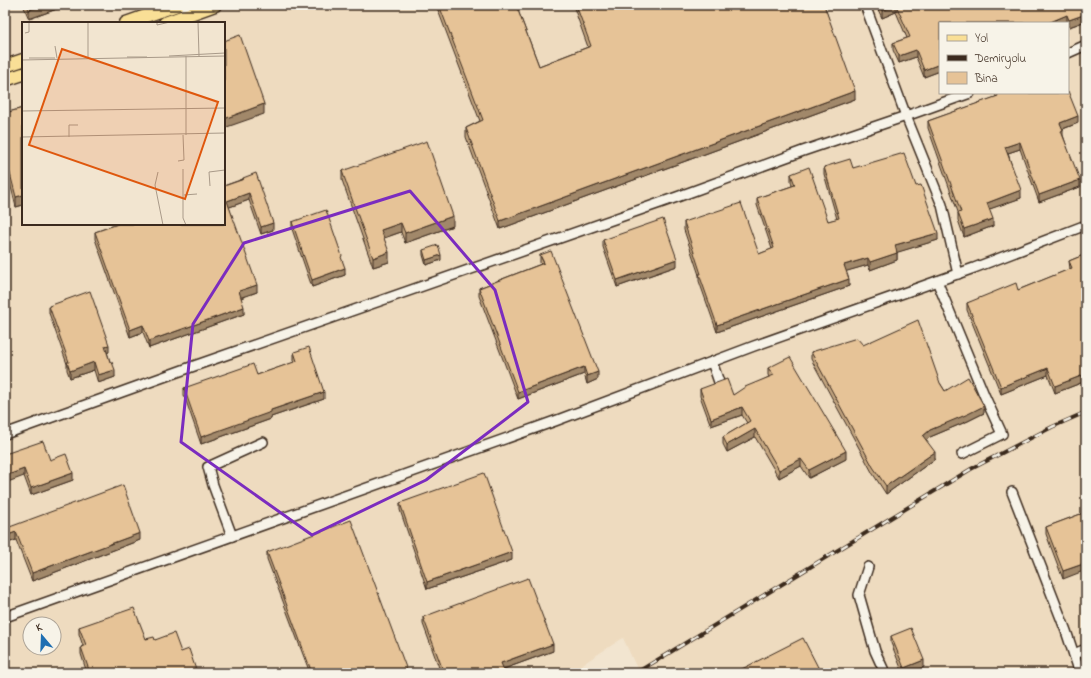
<svg xmlns="http://www.w3.org/2000/svg" width="1091" height="678" font-family="'Indie Flower',sans-serif">
<style>
.built{fill:#eedbbf;fill-rule:evenodd}
.lines{fill:none;stroke-linecap:round;stroke-linejoin:round}
.minor-casing{stroke:#3b2a1e;stroke-width:12}
.major-casing{stroke:#3b2a1e;stroke-width:15}
.minor{stroke:#f7f3e8;stroke-width:9}
.major{stroke:#f9df96;stroke-width:12}
.rail-casing{stroke:#3b2a1e;stroke-width:4}
.rail{stroke:#f7f3e8;stroke-width:2.5;stroke-dasharray:8;stroke-linecap:butt}
.wall{fill:#c6a882;stroke:#3b2a1e}
.shaded-wall{fill:#a1886a;stroke:#3b2a1e}
.building{fill:#e6c397;stroke:#3b2a1e}
.marked{fill:none;stroke:#7b2cbf;stroke-width:3;stroke-linejoin:round}
.inset-road{fill:none;stroke:#a99a89;stroke-width:1}
.view{fill:#df570d;fill-opacity:0.15;stroke:#df570d;stroke-width:2}
.inset-edge{fill:none;stroke:#3b2a1e;stroke-width:2}
</style>
<rect width="100%" height="100%" fill="#f2e5d0"/>
<filter id="ink" filterUnits="userSpaceOnUse"><feTurbulence type="fractalNoise" baseFrequency=".025" numOctaves="2"/><feDisplacementMap in="SourceGraphic" scale="8" xChannelSelector="R" yChannelSelector="G"/><feConvolveMatrix kernelMatrix="1 2 1 2 8 2 1 2 1" color-interpolation-filters="sRGB"/></filter>
<g filter="url(#ink)">
<!-- built -->
<path class="built" d="M5,5H1086V673H639L623,638L569,673H5ZM23,23H224V224H23ZM940,23H1068V93H940ZM30,624H54V648H30Z"/>
<g class="lines">
<!-- minor casing -->
<g class="minor-casing">
<g id="minor">
<path d="M184,5L188,15"/>
<path d="M865,5L906,116L942,205L958,274"/>
<path d="M1068,53L1086,45"/>
<path d="M937,281L985,397L1002,434L962,454"/>
<path d="M712,362L719,382"/>
<path d="M5,434L194,366L677,197L803,151L906,116L970,93"/>
<path d="M1012,492L1066,631L1080,673"/>
<path d="M232,536L213,485L208,467L263,442"/>
<path d="M868,567L859,595L875,651L885,673"/>
<path d="M5,617L555,421L754,346L974,268L1086,225"/>
<path d="M1074,654L1086,649"/>
</g>
</g>
<!-- major casing -->
<g class="major-casing">
<g id="major">
<path d="M126,23L177,5"/>
<path d="M165,23L215,5"/>
<path d="M5,66L23,60"/>
<path d="M5,80L23,74"/>
</g>
</g>
<!-- minor -->
<use href="#minor" class="minor"/>
<!-- major -->
<use href="#major" class="major"/>
<!-- rail casing -->
<g class="rail-casing">
<path id="rail" d="M636,673L971,469L1052,427L1086,412"/>
</g>
<!-- rail -->
<use href="#rail" class="rail"/>
</g>
<!-- wall -->
<g class="wall">
<path d="M23,5H68L29,19Z"/>
<path d="M436,5H516L539,66L588,47L573,5H824L855,99L500,229L466,137V128L480,121Z"/>
<path d="M876,5H1086V21L1069,27L1068,23H940V71L924,77L916,57L899,63L893,50V43L907,38L896,12L882,18Z"/>
<path d="M1085,74H1086V86L1085,81Z"/>
<path d="M995,93H1068L1078,123L1063,129V135L1080,187L1039,202L1020,149L1008,153L1021,198L989,209L993,226L964,237L958,220V212L928,128V121L996,97Z"/>
<path d="M23,108V205L16,207L5,163V113Z"/>
<path d="M824,167L853,168L916,186L938,240L897,252V260L870,270L868,265L846,271L849,286L717,332L699,281V275L684,230V222L759,254L772,249L757,205V198L792,186L791,181V174L828,221L837,219L824,174Z"/>
<path d="M342,171L453,226L405,243L401,232L384,238L389,262L373,267L342,180Z"/>
<path d="M243,178L273,230L261,234L249,200L229,207L257,292L241,298L244,314L149,348L143,332L130,337L95,239V232L243,179Z"/>
<path d="M292,222L342,260L345,275L312,287L292,229Z"/>
<path d="M603,240L677,266L617,287L603,247Z"/>
<path d="M423,250L441,260L426,265L423,255Z"/>
<path d="M1086,254V381L1055,393L1048,375L1001,394L967,310V303L1018,290L1070,269L1069,261Z"/>
<path d="M540,255L598,379L587,384L584,374L518,399L479,296V288L541,264L540,263Z"/>
<path d="M49,306L109,352H107L115,377L98,383L94,370L70,378L67,370V364L49,313Z"/>
<path d="M863,345L940,383L945,391L984,413L968,421L930,437L926,440L935,459L886,494L873,474L811,359V352Z"/>
<path d="M294,352L324,399L271,417V419L201,444L184,395V388L257,375L295,362L294,360Z"/>
<path d="M768,368L846,459L809,478L801,466L779,478L755,437L727,452L723,444V437L747,423L742,415L711,426L700,396V389L733,395L769,377L768,375Z"/>
<path d="M5,454L50,460L73,480L31,495L24,476Z"/>
<path d="M400,503L512,560L427,589L400,510Z"/>
<path d="M1086,512L1063,579L1046,534V527Z"/>
<path d="M5,524L7,528L140,540L32,581L16,540L5,544Z"/>
<path d="M267,552L408,673H310L267,559Z"/>
<path d="M423,617L553,651L504,669L505,673H441L423,624Z"/>
<path d="M79,627L155,640L181,652L197,673H87L81,654V647L83,646L79,634Z"/>
<path d="M891,636L924,667L910,673H903L891,643Z"/>
</g>
<!-- shaded-wall -->
<g class="shaded-wall">
<path d="M42,5H68L29,19V10Z"/>
<path d="M895,5H896V12L882,18V11Z"/>
<path d="M1086,14V21L1069,27V20Z"/>
<path d="M1067,15V23H1048Z"/>
<path d="M916,50V57L899,63V56Z"/>
<path d="M940,64V71L924,77V70Z"/>
<path d="M855,91V99L500,229V221Z"/>
<path d="M264,104V114L224,128V119Z"/>
<path d="M1078,116V123L1060,130V123Z"/>
<path d="M1020,142V149L1005,154V147Z"/>
<path d="M1080,180V187L1039,202V195Z"/>
<path d="M1021,190V198L987,210V203Z"/>
<path d="M249,193V200L227,208V201Z"/>
<path d="M23,195V205L16,207V197Z"/>
<path d="M453,216V226L405,243V233Z"/>
<path d="M993,219V226L964,237V229Z"/>
<path d="M273,223V230L261,234V227Z"/>
<path d="M401,223V232L381,239V230Z"/>
<path d="M938,233V240L895,253V245Z"/>
<path d="M389,252V262L373,267V258Z"/>
<path d="M897,253V260L870,270V262Z"/>
<path d="M441,255V260L426,265V260Z"/>
<path d="M868,258V265L844,272V265Z"/>
<path d="M677,259V266L617,287V280Z"/>
<path d="M345,268V275L312,287V280Z"/>
<path d="M849,279V286L717,332V325Z"/>
<path d="M257,285V292L239,298V291Z"/>
<path d="M244,307V314L149,348V341Z"/>
<path d="M143,325V332L130,337V330Z"/>
<path d="M109,345V352L105,353V346Z"/>
<path d="M94,362V370L70,378V371Z"/>
<path d="M584,367V374L518,399V392Z"/>
<path d="M1048,368V375L1001,394V387Z"/>
<path d="M115,370V377L98,383V375Z"/>
<path d="M598,372V379L587,384V376Z"/>
<path d="M1086,374V381L1055,393V386Z"/>
<path d="M324,392V399L271,417V419L201,444V437L271,410Z"/>
<path d="M984,406V413L968,421L930,437L923,443V436L930,430Z"/>
<path d="M742,407V415L711,426V419Z"/>
<path d="M755,429V437L727,452V445Z"/>
<path d="M846,451V459L809,478V470Z"/>
<path d="M935,452V459L886,494V486Z"/>
<path d="M801,459V466L779,478V470Z"/>
<path d="M24,469V476L5,483V476Z"/>
<path d="M73,473V480L31,495V488Z"/>
<path d="M16,532V540L5,544V536Z"/>
<path d="M140,533V540L32,581V573Z"/>
<path d="M512,552V560L427,589V582Z"/>
<path d="M1086,563V570L1063,579V571Z"/>
<path d="M553,644V651L501,670V663Z"/>
<path d="M924,660V667L910,673H904V668Z"/>
</g>
<!-- building -->
<g class="building">
<path d="M27,5H42L29,10Z"/>
<path d="M439,5H516L539,66L591,46L576,5H824L855,91L500,221L466,128L483,120Z"/>
<path d="M879,5H895L882,11Z"/>
<path d="M896,5H1086V14L1069,20L1067,15L1048,23H940V64L924,70L916,50L899,56L893,43L910,37Z"/>
<path d="M240,35L264,104L224,119V41Z"/>
<path d="M1068,91L1078,116L1060,123L1063,130L1061,131L1080,180L1039,195L1020,142L1005,147L1021,190L987,203L993,219L964,229L958,213L961,212L928,121L998,96L997,93H1068Z"/>
<path d="M23,108V195L16,197L5,154V113Z"/>
<path d="M427,141L453,216L405,233L401,223L381,230L389,252L373,258L342,171Z"/>
<path d="M904,153L916,186L921,185L938,233L895,245L897,253L870,262L868,258L844,265L849,279L717,325L699,274H701L684,222L741,203L759,254L774,248L757,198L795,185L791,174L809,167L828,221L839,218L824,167L850,159L853,168Z"/>
<path d="M256,173L273,223L261,227L249,193L227,201L257,285L239,291L244,307L149,341L143,325L130,330L95,232L118,224H224V186L244,179L243,178Z"/>
<path d="M326,210L342,256L341,257L345,268L312,280L292,222Z"/>
<path d="M663,219L677,259L617,280L603,240Z"/>
<path d="M438,245L441,255L426,260L423,250Z"/>
<path d="M551,251L598,372L587,376L584,367L518,392L479,288L544,263L540,255Z"/>
<path d="M1086,254V374L1055,386L1048,368L1001,387L967,303L1016,283L1018,290L1072,268L1069,261Z"/>
<path d="M90,291L109,345L105,346L110,362H112L115,370L98,375L94,362L70,371L67,362H69L49,306Z"/>
<path d="M918,320L940,383L945,391L968,377L984,406L968,414L930,430L923,436L935,452L886,486L873,467L811,352L857,338L863,345Z"/>
<path d="M309,347L324,392L271,410V412L201,437L184,388L253,364L257,375L297,361L294,352Z"/>
<path d="M790,357L846,451L809,470L801,459L779,470L755,429L727,445L723,437L750,421L742,407L711,419L700,389L727,379L733,395L745,387L774,375L768,368Z"/>
<path d="M43,441L50,460L66,454L73,473L31,488L24,469L5,476V454Z"/>
<path d="M484,473L512,552L427,582L400,503Z"/>
<path d="M123,485L140,533L32,573L16,532L5,536V524L7,528Z"/>
<path d="M1086,512V563L1063,571L1046,527Z"/>
<path d="M351,520L408,673H312L267,552Z"/>
<path d="M528,578L553,644L501,663L505,673H444L423,617Z"/>
<path d="M134,608L146,639L154,637L155,640L174,633L181,652L189,649L197,673H90L81,647L86,645L79,627Z"/>
<path d="M911,628L924,660L904,668L891,636Z"/>
<path d="M803,638L821,673H734Z"/>
</g>
</g>
<!-- marked area -->
<path class="marked" d="M410,191L495,290L528,402L426,480L312,535L181,442L193,324L244,243Z"/>
<!-- overview -->
<g transform="translate(22 22)">
<rect width="203" height="203" fill="#f2e5d0"/>
<path class="inset-road" d="M66,0V37M135,0V3L148,0M176,0L177,34M203,0V30M3,11L7,10V0M33,24L35,36M147,34L203,31M105,35H125M7,36H33M0,38L203,34M0,89L203,86M164,113V34M0,115L203,111M47,115V103H56M156,139L162,138L161,113M161,147V196L164,203M136,150L133,163L141,203M188,164L187,150L203,148M162,173L175,172"/>
<path class="view" d="M40,27L196,80L163,177L7,123Z"/>
<rect width="203" height="203" class="inset-edge"/>
</g>
<!-- margin -->
<rect width="1091" height="678" fill="none" stroke="#f7f3e8" stroke-width="20"/>
<rect x="10" y="10" width="1071" height="658" fill="none" stroke="#3b2a1e" stroke-width="1.5" filter="url(#ink)"/>
<!-- legend -->
<rect x="939" y="22" width="130" height="72" fill="#f7f3e8" stroke="#aca397"/>
<rect x="947" y="35" width="20" height="6" fill="#f9df96" stroke="#aca397"/>
<text x="975" y="42" font-size="12" fill="#3b2a1e">Yol</text>
<rect x="947" y="55" width="20" height="6" fill="#3b2a1e" stroke="#aca397"/>
<text x="975" y="62" font-size="12" fill="#3b2a1e">Demiryolu</text>
<rect x="947" y="72" width="20" height="12" fill="#e6c397" stroke="#aca397"/>
<text x="975" y="82" font-size="12" fill="#3b2a1e">Bina</text>
<!-- north arrow -->
<g transform="translate(42 636) rotate(341)"><circle r="19" fill="#f7f3e8" stroke="#aca397"/>
<path d="M0-3L7 15L0 10L-7 15Z" fill="#1f6fb2"/>
<text y="-6" font-size="11" font-weight="bold" text-anchor="middle" fill="#3b2a1e">K</text>
</g>
</svg>
